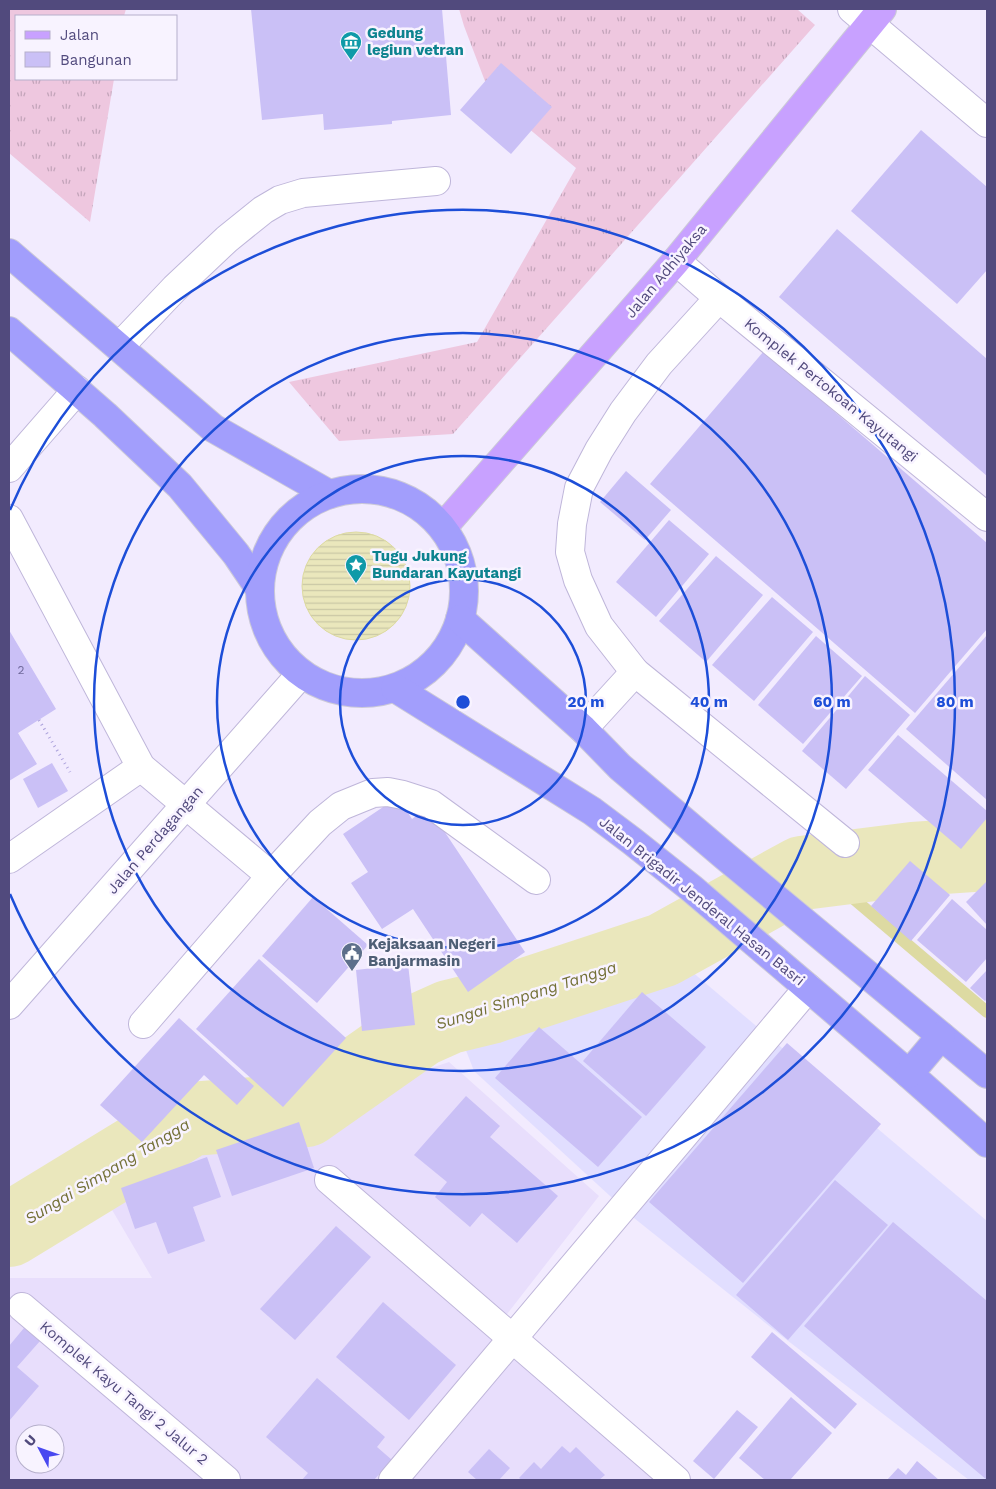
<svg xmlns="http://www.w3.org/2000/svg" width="996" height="1489" font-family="'Work Sans',sans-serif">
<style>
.residential{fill:#e8defc;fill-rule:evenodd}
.commercial{fill:#e1deff}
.grass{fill:url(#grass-tufts)}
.water{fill:url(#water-rules);stroke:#dddaa2}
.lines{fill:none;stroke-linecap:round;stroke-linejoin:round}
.stream{stroke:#dddaa2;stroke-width:12}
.river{stroke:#eae7bc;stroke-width:74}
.building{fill:#cac0f6}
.minor-casing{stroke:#bfb6da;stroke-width:30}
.major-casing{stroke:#cbc9d8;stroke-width:30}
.highway-casing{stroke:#cbc9d8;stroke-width:30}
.path{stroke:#aca2dc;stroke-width:3;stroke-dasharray:1 4;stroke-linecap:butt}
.minor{stroke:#fff;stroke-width:28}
.major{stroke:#c8a1ff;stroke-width:28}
.highway{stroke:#a29efc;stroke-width:28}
.ring{fill:none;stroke:#1d4ed8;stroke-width:2.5}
.labels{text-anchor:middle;stroke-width:5;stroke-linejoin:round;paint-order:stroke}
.number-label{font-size:12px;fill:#6f689b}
.culture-label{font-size:15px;font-weight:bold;fill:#0d838f;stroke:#f8f3ff;text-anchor:start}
.street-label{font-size:15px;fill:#514a7d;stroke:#f8f3ff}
.service-label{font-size:15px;font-weight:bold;fill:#4e5e75;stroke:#f8f3ff;text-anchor:start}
.water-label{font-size:16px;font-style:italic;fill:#737036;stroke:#f8f3ff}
.centre{fill:#1d4ed8;stroke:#f8f3ff;stroke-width:2.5}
.ring-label{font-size:15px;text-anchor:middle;font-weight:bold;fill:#1d4ed8;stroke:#f8f3ff;stroke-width:5;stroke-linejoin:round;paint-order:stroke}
</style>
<defs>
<pattern id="grass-tufts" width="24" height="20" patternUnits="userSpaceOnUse" patternTransform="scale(1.25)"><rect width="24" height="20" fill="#eec7df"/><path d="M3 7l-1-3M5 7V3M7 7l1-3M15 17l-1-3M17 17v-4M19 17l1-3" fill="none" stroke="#c3a4ba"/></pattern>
<pattern id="water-rules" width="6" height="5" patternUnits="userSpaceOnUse" patternTransform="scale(1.25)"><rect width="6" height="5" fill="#eae7bc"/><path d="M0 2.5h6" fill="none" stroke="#cac8a6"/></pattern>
</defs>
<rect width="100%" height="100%" fill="#f2ebfe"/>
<!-- residential -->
<path class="residential" d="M449,1062L599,1196L497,1327L661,1480H9V1278H152L101,1191L109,1151L280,1119ZM25,1434H55V1464H25Z"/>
<!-- commercial -->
<path class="commercial" d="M684,965L987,1221V1480H969L783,1337L634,1218L474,1071L462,1040L569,994Z"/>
<!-- grass -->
<g class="grass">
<path d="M9,9H126L124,16H16V79H114L90,222L9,153Z"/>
<path d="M459,9H797L815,25L453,434L339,441L289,382L477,342L576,168L491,97L464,26Z"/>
</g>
<!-- water -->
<circle class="water" cx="356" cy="586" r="54"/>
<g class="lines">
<!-- stream -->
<path class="stream" d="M821,871L987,1012"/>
<!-- river -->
<path class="river" d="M9,1230L191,1119L306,1110L420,1030L449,1017L490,1007L663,950L802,873L913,859L987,854"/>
</g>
<!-- building -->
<g class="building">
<path d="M251,9H442L451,115L392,121V124L324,130L323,114L262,120Z"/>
<path d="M501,63L552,107L511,154L460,110Z"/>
<path d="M921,130L987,187V270L957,304L851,211Z"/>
<path d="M837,229L987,359V476L779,297Z"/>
<path d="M764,351L987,543V629L915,713L650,484Z"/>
<path d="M626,471L671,510L645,540L600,502Z"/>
<path d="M669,520L709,554L656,617L616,582Z"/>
<path d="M716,556L763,595L706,662L659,621Z"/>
<path d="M772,597L813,632L754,701L712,665Z"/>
<path d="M9,630L56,709L18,733L37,764L9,781Z"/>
<path d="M987,635V800L906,729Z"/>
<path d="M816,636L862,676L803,744L758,705Z"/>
<path d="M865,676L910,715L846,789L802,751Z"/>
<path d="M898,735L987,811V818L961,849L868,770Z"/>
<path d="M52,763L68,791L38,808L23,779Z"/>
<path d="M398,797L412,819L428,807L525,952L468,992L413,909L382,929L351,883L368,872L343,834Z"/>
<path d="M910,861L950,895L911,941L871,906Z"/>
<path d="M987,881V925L966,902Z"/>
<path d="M313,897L368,945L317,1003L262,956Z"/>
<path d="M952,899L987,930V958L966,982L917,940Z"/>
<path d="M259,959L346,1038L283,1107L196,1029Z"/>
<path d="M408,964L415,1025L362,1031L356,970Z"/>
<path d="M987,970V999L985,1001L970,988Z"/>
<path d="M642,992L706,1047L646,1116L583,1061Z"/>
<path d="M179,1018L254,1086L237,1105L204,1075L142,1142L100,1105Z"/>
<path d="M539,1027L642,1117L598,1167L495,1078Z"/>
<path d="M787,1043L881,1124L743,1283L649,1202Z"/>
<path d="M466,1096L500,1126L490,1137L558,1196L517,1243L482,1213L470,1227L435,1197L447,1182L414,1155Z"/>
<path d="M299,1122L314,1168L232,1196L216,1150Z"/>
<path d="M207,1157L221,1197L193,1207L205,1241L168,1254L156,1222L135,1229L121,1188Z"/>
<path d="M835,1180L888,1225L788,1340L736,1295Z"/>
<path d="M893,1222L987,1301V1480L804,1326Z"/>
<path d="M336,1226L371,1257L295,1340L260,1309Z"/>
<path d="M383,1302L456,1365L409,1420L336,1357Z"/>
<path d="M24,1328L40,1341L17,1367L39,1386L9,1421V1346Z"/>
<path d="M772,1332L857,1404L835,1429L751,1357Z"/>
<path d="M317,1378L385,1437L377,1447L392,1460L374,1480H302L308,1473L266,1437Z"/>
<path d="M791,1397L832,1433L790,1480H765L739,1458Z"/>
<path d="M737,1410L758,1427L714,1479L693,1461Z"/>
<path d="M562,1446L570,1453L576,1447L605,1475L599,1480H522L519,1478L534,1462L541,1469Z"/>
<path d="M489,1449L510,1468L499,1480H477L468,1472Z"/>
<path d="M917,1461L939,1480H887L898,1468L906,1475Z"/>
</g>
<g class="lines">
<!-- minor casing -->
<g class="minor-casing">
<g id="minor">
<path d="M852,9L987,123"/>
<path d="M676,261L719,298L987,517"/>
<path d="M119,347L175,288L227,239L263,210L280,200L303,193L436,181"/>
<path d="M9,468L77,390"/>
<path d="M9,519L141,767L271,876L143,1024"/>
<path d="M635,672L599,626L578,580L570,552L572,524L579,488L599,450L623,412L659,364L719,298"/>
<path d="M583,729L635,672L845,843"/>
<path d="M9,859L141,767"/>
<path d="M271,876L320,823L341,806L373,793L388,792L403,795L431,804L536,880"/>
<path d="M9,1005L301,674"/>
<path d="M329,1180L676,1480"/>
<path d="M22,1307L226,1480"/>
<path d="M393,1480L808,988"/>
</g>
</g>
<!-- major casing -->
<g class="major-casing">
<path id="major" d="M443,527L676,261L882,9"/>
</g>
<!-- highway casing -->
<g class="highway-casing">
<g id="highway">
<path d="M9,253L213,428L329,494"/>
<path d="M9,331L105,415L180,486L236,554L259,588"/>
<circle cx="362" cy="591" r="102"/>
<path d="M460,619L583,729L620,767L726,857L987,1074"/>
<path d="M395,688L592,811L632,841L691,888L909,1074L987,1143"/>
<path d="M909,1074L941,1036"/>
</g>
</g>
<!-- path -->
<path class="path" d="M39,720L70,772"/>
<!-- minor -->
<use href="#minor" class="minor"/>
<!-- major -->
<use href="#major" class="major"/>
<!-- highway -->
<use href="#highway" class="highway"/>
</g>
<!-- distance rings -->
<g class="ring">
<circle cx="463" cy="702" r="123"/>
<circle cx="463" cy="702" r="246"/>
<circle cx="463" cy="702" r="369"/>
<path d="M10 510A492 492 0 1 1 10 894"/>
</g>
<!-- icons -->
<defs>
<g id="museum-pin" transform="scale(1.125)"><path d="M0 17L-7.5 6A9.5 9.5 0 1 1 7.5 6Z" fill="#0f9aa8" stroke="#f8f3ff"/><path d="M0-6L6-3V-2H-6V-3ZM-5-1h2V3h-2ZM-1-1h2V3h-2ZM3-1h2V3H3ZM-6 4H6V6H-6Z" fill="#fff"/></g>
<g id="sight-pin" transform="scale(1.125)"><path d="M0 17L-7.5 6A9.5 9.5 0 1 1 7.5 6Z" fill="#0f9aa8" stroke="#f8f3ff"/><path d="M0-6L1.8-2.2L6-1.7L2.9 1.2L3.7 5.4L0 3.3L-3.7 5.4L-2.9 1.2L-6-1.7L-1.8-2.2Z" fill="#fff"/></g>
<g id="civic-pin" transform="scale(1.125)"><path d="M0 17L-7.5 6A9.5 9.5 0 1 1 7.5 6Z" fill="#5c6f8a" stroke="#f8f3ff"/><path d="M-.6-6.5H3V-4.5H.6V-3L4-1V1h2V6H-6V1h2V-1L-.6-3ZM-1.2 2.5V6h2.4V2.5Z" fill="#fff"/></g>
</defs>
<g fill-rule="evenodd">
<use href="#museum-pin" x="351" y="42"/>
<use href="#sight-pin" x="356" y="565"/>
<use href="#civic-pin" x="352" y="953"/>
</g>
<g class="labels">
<!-- number labels -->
<g class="number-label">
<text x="21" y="674">2</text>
</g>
<!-- culture labels -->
<g class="culture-label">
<text x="367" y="38">Gedung<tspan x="367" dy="17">legiun vetran</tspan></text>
<text x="372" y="561">Tugu Jukung<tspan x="372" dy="17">Bundaran Kayutangi</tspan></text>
</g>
<!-- street labels -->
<g class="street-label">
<text transform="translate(666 271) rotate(-50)" y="5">Jalan Adhiyaksa</text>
<text transform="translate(831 390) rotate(39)" y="5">Komplek Pertokoan Kayutangi</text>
<text transform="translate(155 840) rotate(-49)" y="5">Jalan Perdagangan</text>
<text transform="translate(702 901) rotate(39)" y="5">Jalan Brigadir Jenderal Hasan Basri</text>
<text transform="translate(124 1393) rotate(40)" y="5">Komplek Kayu Tangi 2 Jalur 2</text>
</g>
<!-- service labels -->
<g class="service-label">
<text x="368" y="949">Kejaksaan Negeri<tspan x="368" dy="17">Banjarmasin</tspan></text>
</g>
<!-- water labels -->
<g class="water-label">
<text transform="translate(526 995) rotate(-18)" y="6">Sungai Simpang Tangga</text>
<text transform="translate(107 1171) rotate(-31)" y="6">Sungai Simpang Tangga</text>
</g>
</g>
<circle cx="463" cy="702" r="8" class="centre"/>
<g class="ring-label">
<text x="586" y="707">20 m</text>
<text x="709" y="707">40 m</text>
<text x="832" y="707">60 m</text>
<text x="955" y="707">80 m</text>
</g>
<!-- border -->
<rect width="996" height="1489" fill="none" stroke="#514a7d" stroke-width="20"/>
<!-- legend -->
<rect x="15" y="15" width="162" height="65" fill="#f8f3ff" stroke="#b5afcb"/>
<rect x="25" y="31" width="25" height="8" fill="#c8a1ff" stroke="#b5afcb"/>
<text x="60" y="40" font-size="15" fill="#514a7d">Jalan</text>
<rect x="25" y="52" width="25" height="15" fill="#cac0f6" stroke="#b5afcb"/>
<text x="60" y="65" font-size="15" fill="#514a7d">Bangunan</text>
<!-- north arrow -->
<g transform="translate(40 1449) rotate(311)"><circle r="24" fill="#f8f3ff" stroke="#b5afcb"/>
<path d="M0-4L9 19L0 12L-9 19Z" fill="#4948f0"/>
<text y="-8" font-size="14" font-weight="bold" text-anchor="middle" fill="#514a7d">U</text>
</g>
</svg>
